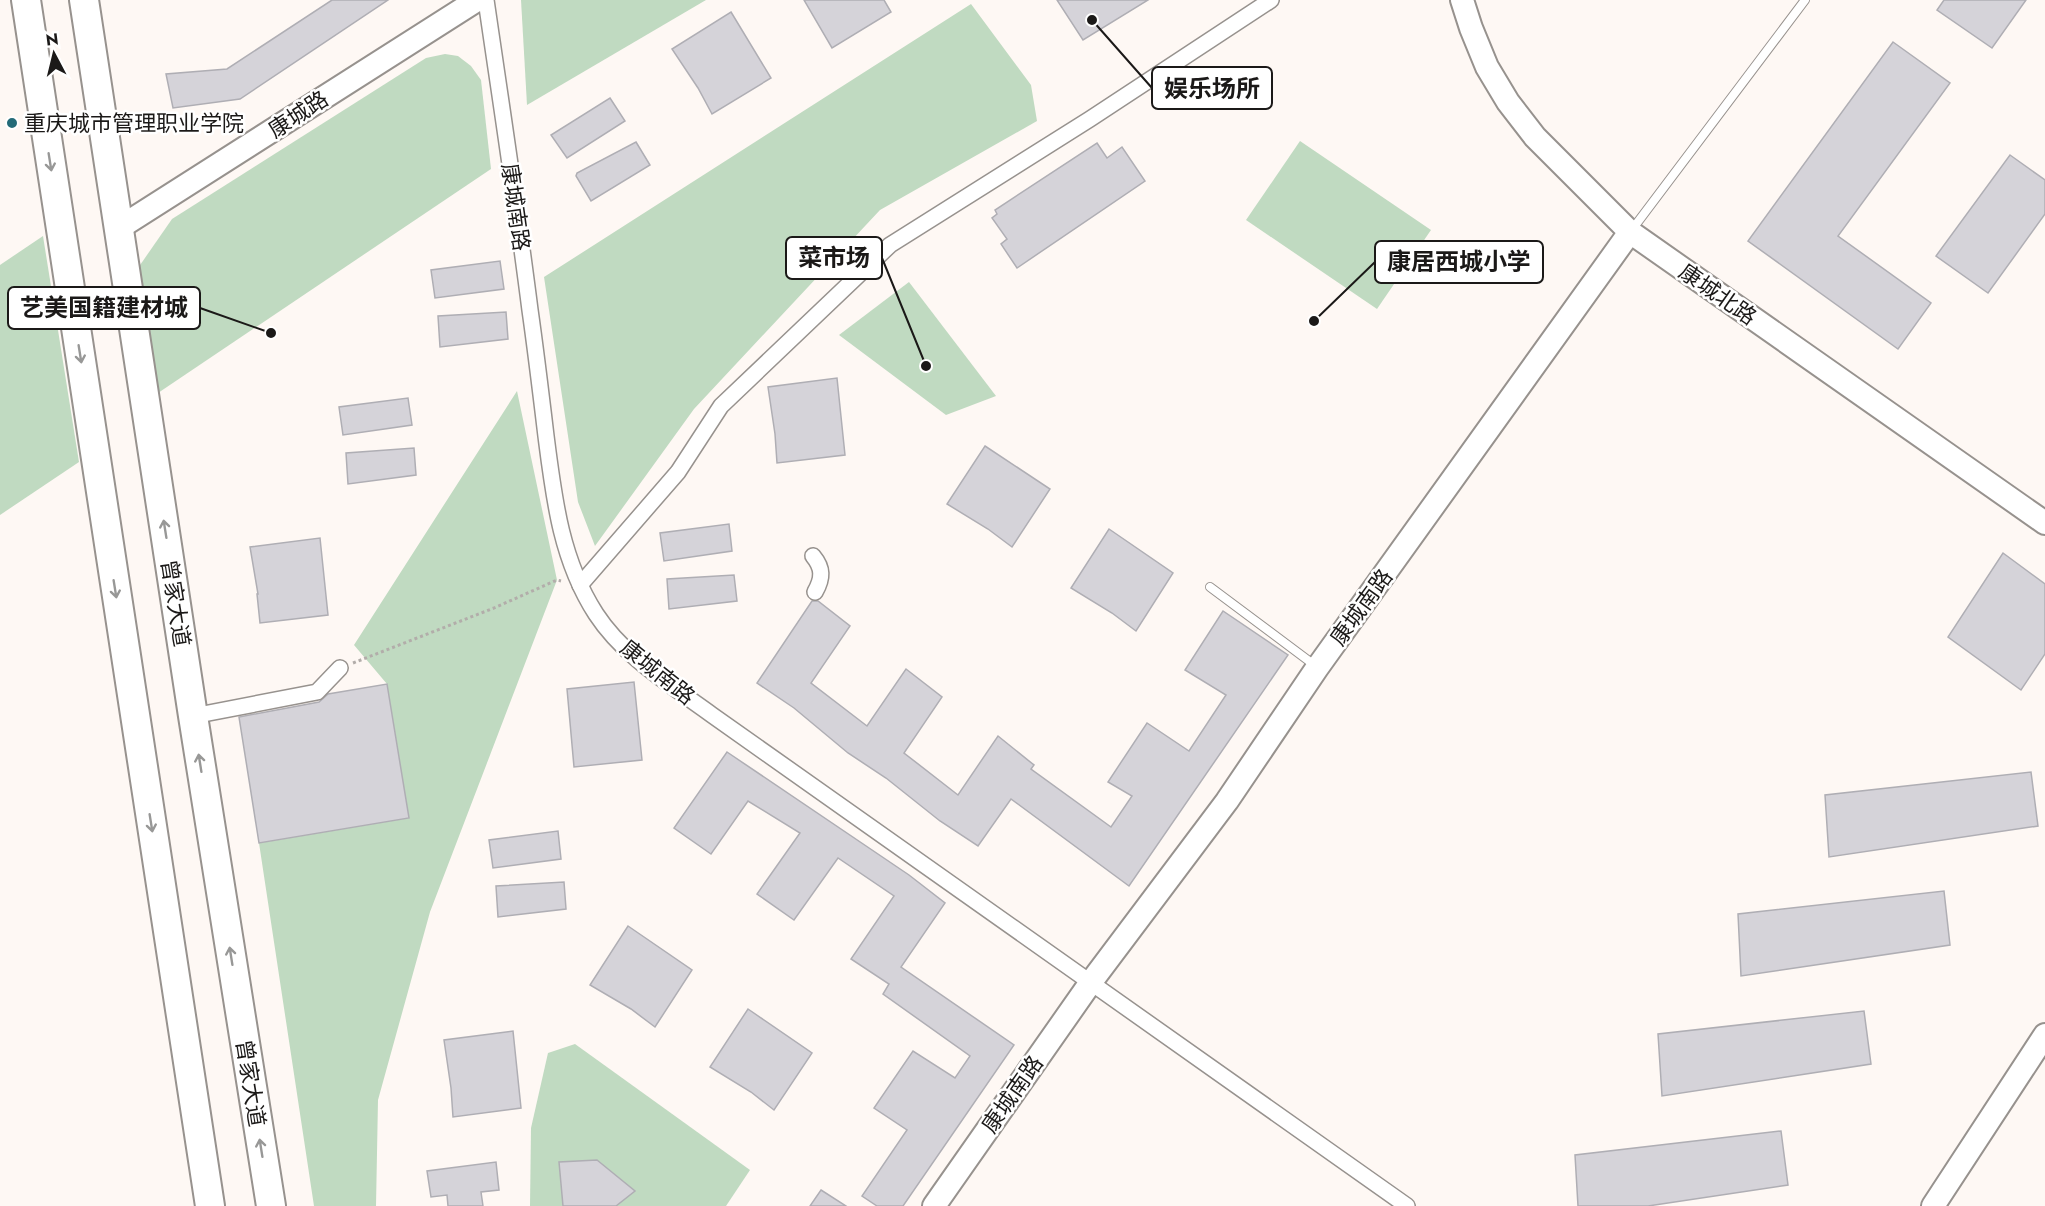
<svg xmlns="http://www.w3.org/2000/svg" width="2045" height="1206" font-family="Jost,'Noto Sans SC',sans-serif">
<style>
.green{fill:#c0dac1}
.building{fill:#d5d3d9;stroke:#afaeb4;stroke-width:1.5}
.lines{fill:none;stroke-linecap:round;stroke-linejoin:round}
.lane-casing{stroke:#97928e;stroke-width:10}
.street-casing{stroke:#97928e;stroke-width:18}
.secondary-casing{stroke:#97928e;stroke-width:26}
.highway-casing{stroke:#97928e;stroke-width:32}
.path{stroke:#b2adaa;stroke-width:3;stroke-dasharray:3 3;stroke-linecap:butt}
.lane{stroke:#fff;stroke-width:8}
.street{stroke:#fff;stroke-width:15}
.secondary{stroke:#fff;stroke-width:22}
.highway{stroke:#fff;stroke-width:28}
.oneway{stroke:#989897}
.poi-dot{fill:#246b78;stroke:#fff;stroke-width:2}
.labels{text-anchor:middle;stroke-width:5;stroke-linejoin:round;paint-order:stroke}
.street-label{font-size:22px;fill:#1b1918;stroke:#fff}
.poi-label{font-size:22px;fill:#1b1918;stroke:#fff;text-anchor:start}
.leader{fill:none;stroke:#1b1918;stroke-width:2}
.callout-dot{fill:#1b1918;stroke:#fff;stroke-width:2}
.callout{fill:#fff;stroke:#1b1918;stroke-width:2}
.callout-label{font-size:24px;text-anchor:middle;font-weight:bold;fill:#1b1918}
</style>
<rect width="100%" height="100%" fill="#fef8f4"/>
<!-- green -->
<g class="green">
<path d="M521,0H706L527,105Z"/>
<path d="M971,4L1031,85L1037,121L880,210L694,409L595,546L578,502L544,277Z"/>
<path d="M445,54L458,56L471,66L481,80L491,169L158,393L138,268L172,219L426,58Z"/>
<path d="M1300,141L1431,230L1377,309L1246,220Z"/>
<path d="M43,236L79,462L0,515V265Z"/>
<path d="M909,282L996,396L946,415L839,335Z"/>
<path d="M517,391L557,580L430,912L378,1100L376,1206H314L259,843L409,818L387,684L354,645Z"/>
<path d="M575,1044L750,1170L726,1206H530L531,1128L548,1053Z"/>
</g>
<!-- building -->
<g class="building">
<path d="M332,0H388L240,99L173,108L166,74L227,69Z"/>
<path d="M804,0H884L891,12L832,48Z"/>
<path d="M1057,0H1148L1083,40Z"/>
<path d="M1944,0H2026L1992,48L1937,10Z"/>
<path d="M731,12L771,78L712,114L698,88L672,49Z"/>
<path d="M1893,42L1950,83L1838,236L1931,303L1898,349L1748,241Z"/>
<path d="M610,98L625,121L567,158L551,135Z"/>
<path d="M636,142L650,165L591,201L576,176L577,173Z"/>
<path d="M1097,143L1107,158L1122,147L1145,181L1017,268L1001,244L1007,239L992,218L997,214L995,210Z"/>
<path d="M2010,155L2045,180V214L1988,293L1936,256Z"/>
<path d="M500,261L504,289L435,298L431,270Z"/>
<path d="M506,312L508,339L440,347L438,316Z"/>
<path d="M837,378L845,455L777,463L775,434L768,387Z"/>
<path d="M408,398L412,425L343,435L339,407Z"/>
<path d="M985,446L1050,489L1012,547L988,529L947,504Z"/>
<path d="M414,448L416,475L348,484L346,453Z"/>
<path d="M729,524L732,551L664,561L660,533Z"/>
<path d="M1109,529L1173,573L1136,631L1112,613L1071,588Z"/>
<path d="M320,538L328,615L260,623L257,594H258L250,547Z"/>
<path d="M2003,553L2045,584V654L2021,690L1948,637Z"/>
<path d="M734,575L737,601L669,609L667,579Z"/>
<path d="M812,601H818L850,626L811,683L867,726L906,669L942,697L904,753L958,795L998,736L1034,765L1031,769L1111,827L1132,796L1108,782L1147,723L1189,751L1226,695L1185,670L1223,611L1288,655L1129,886L1011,799L978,846L940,821L886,778L848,753L794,708L757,683Z"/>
<path d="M634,682L642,760L574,767L567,689Z"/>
<path d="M387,684L409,818L259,843L239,717L319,702L328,694Z"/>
<path d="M727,752L909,875L945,903L901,967L1014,1045L903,1206H877L862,1196L907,1130L874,1108L913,1051L955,1078L970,1056L883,994L889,984L851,959L894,896L838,858L794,920L757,894L800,833L748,801L711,854L674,828Z"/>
<path d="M2031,772L2038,826L1829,857L1825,795Z"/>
<path d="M558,831L561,859L493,868L489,840Z"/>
<path d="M564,882L566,909L498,917L496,886Z"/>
<path d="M1944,891L1950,945L1741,976L1738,914Z"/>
<path d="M628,926L692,970L655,1027L631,1009L590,985Z"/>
<path d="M748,1009L812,1053L774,1110L751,1092L710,1067Z"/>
<path d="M1864,1011L1871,1064L1662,1096L1658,1034Z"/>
<path d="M513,1031L521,1108L453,1117L451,1088L444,1040Z"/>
<path d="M1781,1131L1788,1185L1648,1206H1578L1575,1155Z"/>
<path d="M597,1160L635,1191L616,1206H563L559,1162Z"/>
<path d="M496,1162L499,1190L481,1192L483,1206H448L447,1195L431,1197L427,1171Z"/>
<path d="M821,1190L846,1206H810Z"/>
</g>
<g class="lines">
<!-- lane casing -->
<g class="lane-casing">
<g id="lane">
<path d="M1631,231L1805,0"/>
<path d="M1210,587L1317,667"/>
</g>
</g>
<!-- street casing -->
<g class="street-casing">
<g id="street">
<path d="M486,0C501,103 517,207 530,310C536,352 541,394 546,436C554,499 561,560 596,614C624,657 671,685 712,715L1407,1206"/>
<path d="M813,556C823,568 823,578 815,592"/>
<path d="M580,585L678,472L721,406L890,245L1090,119L1271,0"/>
<path d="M193,716L317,692L340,668"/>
</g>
</g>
<!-- secondary casing -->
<g class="secondary-casing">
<g id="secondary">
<path d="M1462,0L1471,28L1487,67L1508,102L1535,137L1630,232L2045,523"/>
<path d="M119,228L477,0"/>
<path d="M934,1206L1091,982L1227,801L1317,668L1630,232"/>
<path d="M1933,1206L2045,1035"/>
</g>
</g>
<!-- highway casing -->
<g class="highway-casing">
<g id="highway">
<path d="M26,0L210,1206"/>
<path d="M84,0L193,716L271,1206"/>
</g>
</g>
<!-- path -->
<path class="path" d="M353,663L494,608L557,580L561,581"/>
<!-- lane -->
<use href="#lane" class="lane"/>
<!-- street -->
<use href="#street" class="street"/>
<!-- secondary -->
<use href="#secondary" class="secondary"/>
<!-- highway -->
<use href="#highway" class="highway"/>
</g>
<!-- one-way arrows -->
<defs><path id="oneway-shaft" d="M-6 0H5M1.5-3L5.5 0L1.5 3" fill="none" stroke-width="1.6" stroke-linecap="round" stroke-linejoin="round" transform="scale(1.5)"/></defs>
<g class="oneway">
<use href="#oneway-shaft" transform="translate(50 162) rotate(81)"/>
<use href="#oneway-shaft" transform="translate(80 354) rotate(81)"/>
<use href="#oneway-shaft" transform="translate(165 529) rotate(-99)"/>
<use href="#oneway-shaft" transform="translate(115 589) rotate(81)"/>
<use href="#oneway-shaft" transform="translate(200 763) rotate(-99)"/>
<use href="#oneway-shaft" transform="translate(151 823) rotate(81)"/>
<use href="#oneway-shaft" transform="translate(231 956) rotate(-99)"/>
<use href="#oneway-shaft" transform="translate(261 1148) rotate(-99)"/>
</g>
<!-- markers -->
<circle class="poi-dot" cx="12" cy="123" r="6"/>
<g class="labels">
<!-- street labels -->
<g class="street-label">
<text transform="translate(298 114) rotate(-33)" y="8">康城路</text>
<text transform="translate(516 207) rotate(82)" y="8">康城南路</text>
<text transform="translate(1718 294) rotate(35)" y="8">康城北路</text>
<text transform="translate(176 603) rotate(81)" y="8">曾家大道</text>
<text transform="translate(1361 607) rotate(-54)" y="8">康城南路</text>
<text transform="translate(658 672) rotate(39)" y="8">康城南路</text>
<text transform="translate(251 1083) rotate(81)" y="8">曾家大道</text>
<text transform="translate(1012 1094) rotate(-55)" y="8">康城南路</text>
</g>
<!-- poi labels -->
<g class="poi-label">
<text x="24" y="131">重庆城市管理职业学院</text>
</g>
</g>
<!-- callouts -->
<path class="leader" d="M1092 20L1152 88M926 366L882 258M1314 321L1375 262M271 333L200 308"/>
<g class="callout-dot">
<circle cx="1092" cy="20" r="6"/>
<circle cx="926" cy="366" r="6"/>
<circle cx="1314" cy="321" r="6"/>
<circle cx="271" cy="333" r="6"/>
</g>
<g class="callout">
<rect x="1152" y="67" width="120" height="42" rx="6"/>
<rect x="786" y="237" width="96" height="42" rx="6"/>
<rect x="1375" y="241" width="168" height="42" rx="6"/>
<rect x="8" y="287" width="192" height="42" rx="6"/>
</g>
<g class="callout-label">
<text x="1212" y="97">娱乐场所</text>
<text x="834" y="266">菜市场</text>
<text x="1459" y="270">康居西城小学</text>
<text x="104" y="316">艺美国籍建材城</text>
</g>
<!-- north arrow -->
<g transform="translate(54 54) rotate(353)" stroke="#ffffff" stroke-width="4.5" paint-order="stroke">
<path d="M0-4.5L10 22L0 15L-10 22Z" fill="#1b1918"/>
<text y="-9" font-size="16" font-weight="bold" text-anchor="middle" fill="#1b1918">N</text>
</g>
</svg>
